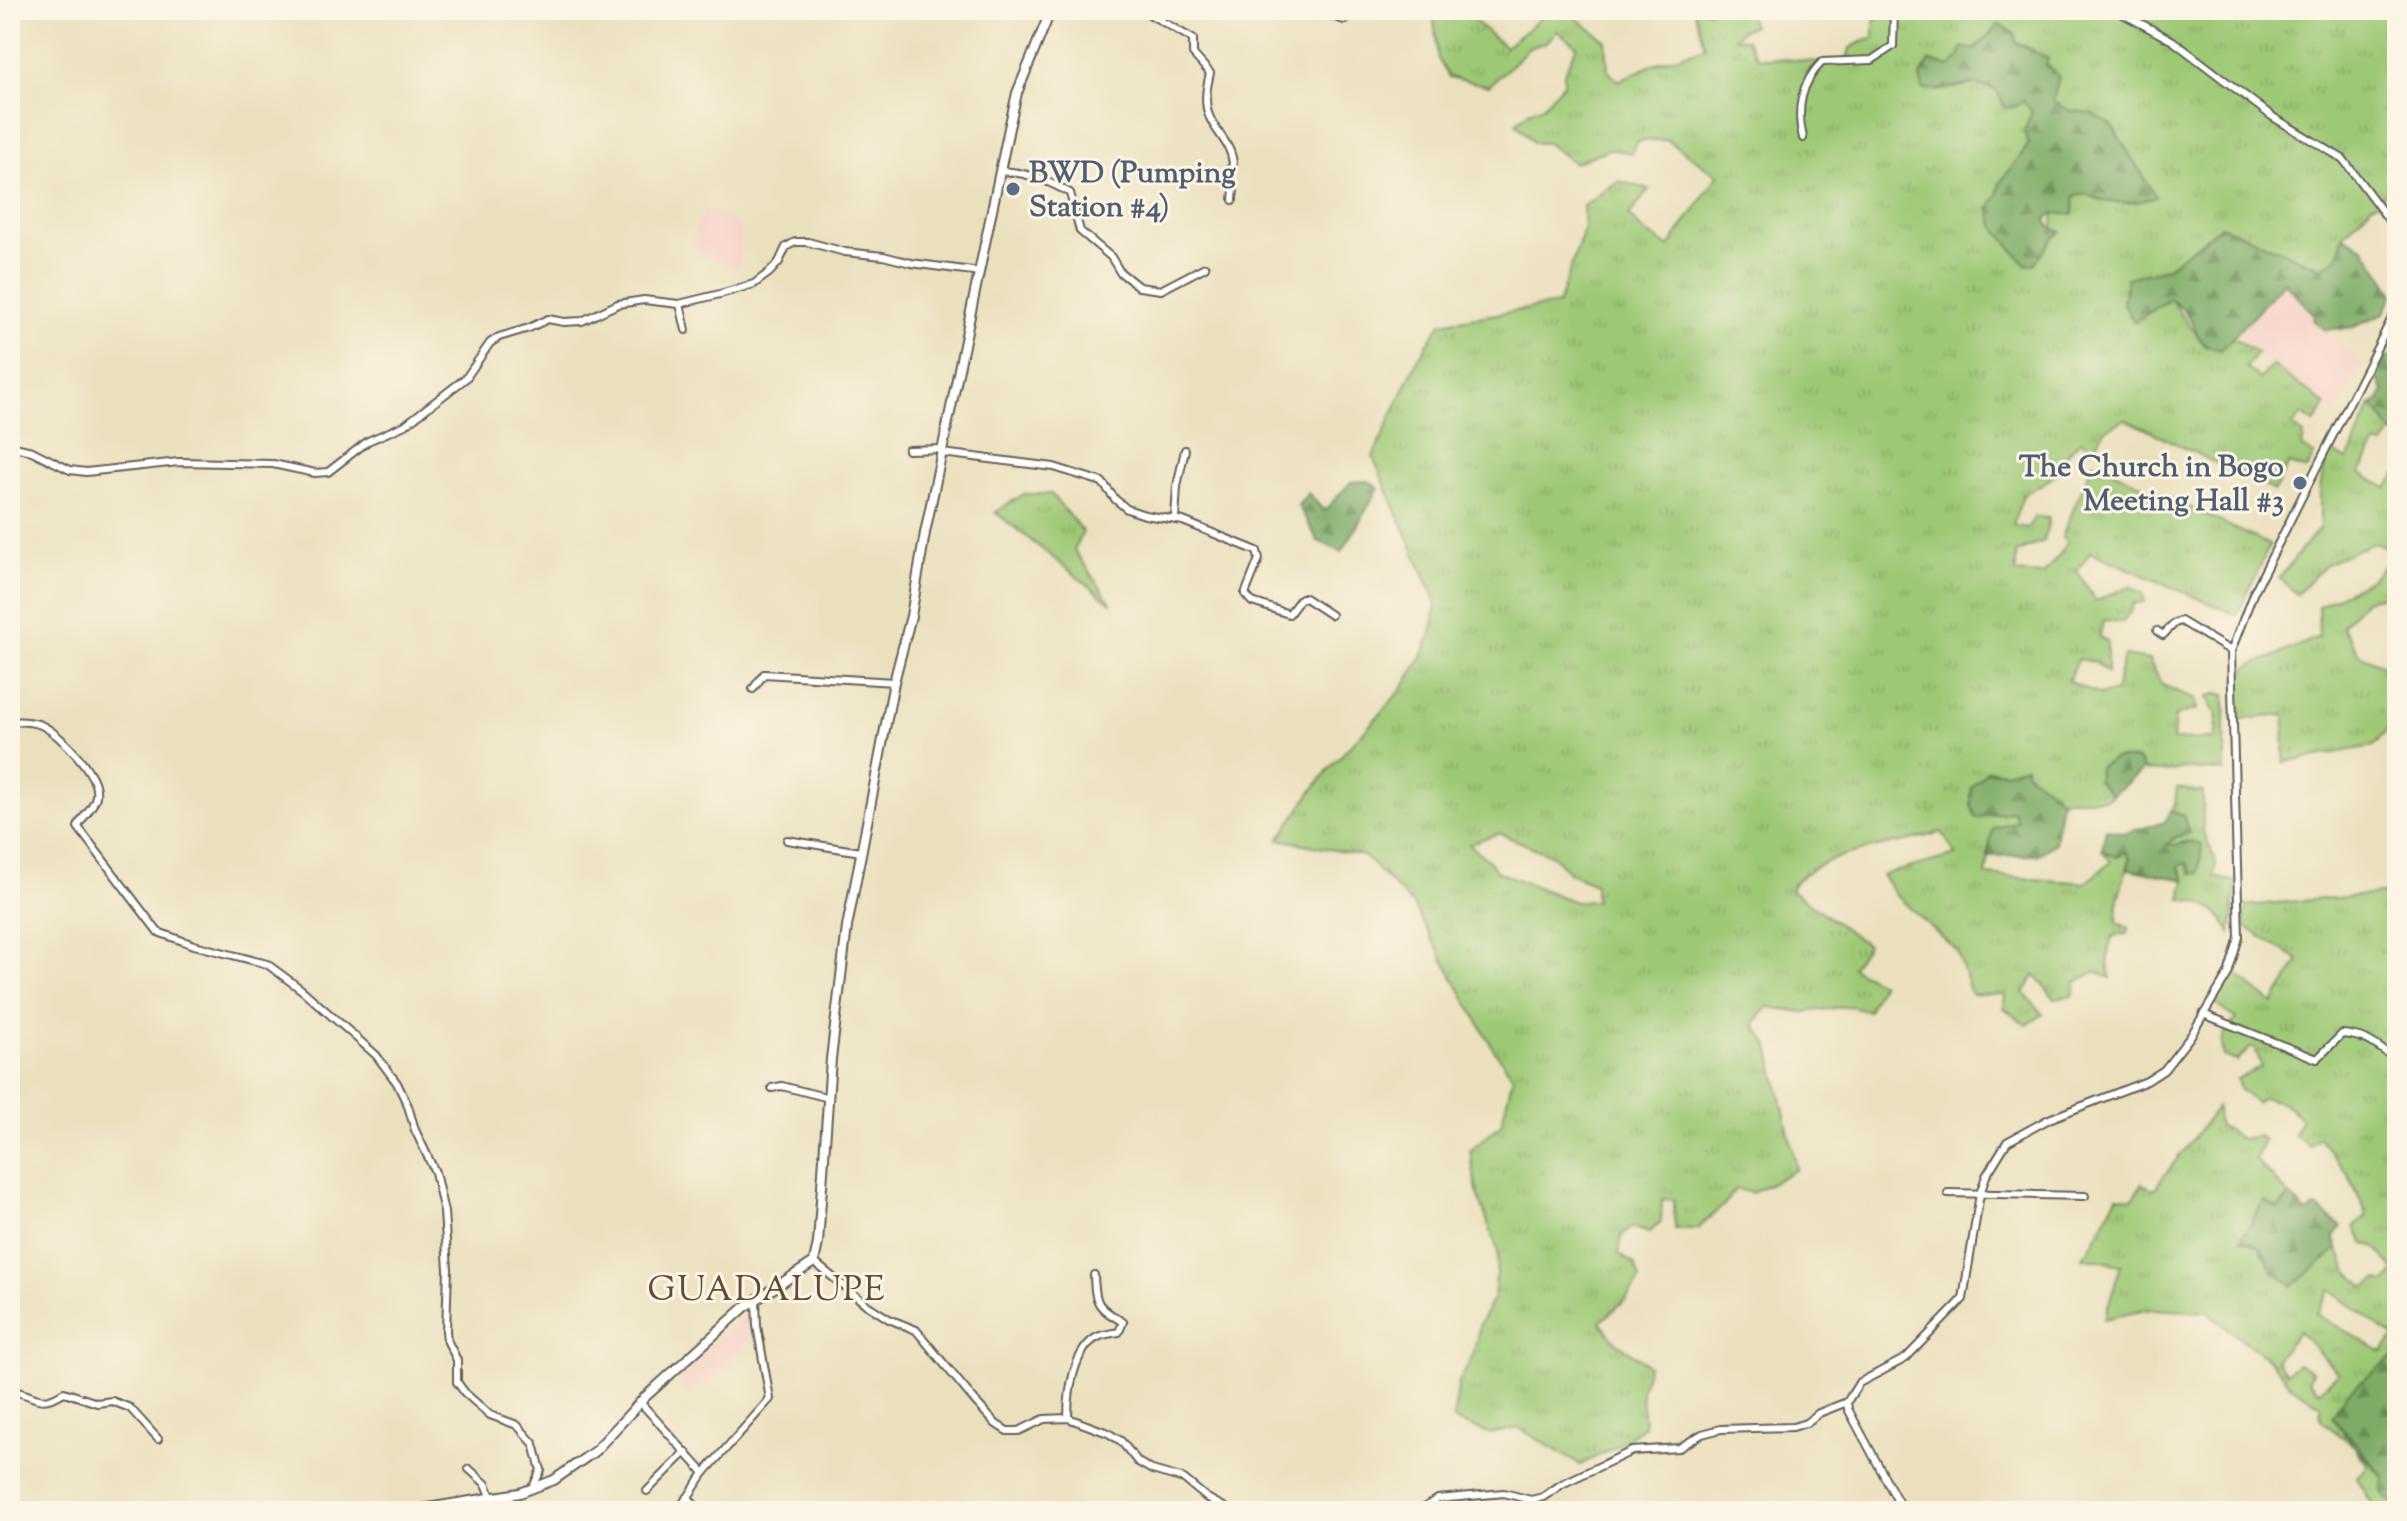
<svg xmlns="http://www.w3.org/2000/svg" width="2407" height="1521" font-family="'Sorts Mill Goudy',serif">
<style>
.built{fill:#f7d1c7}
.grass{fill:url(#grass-tufts);stroke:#5c7248;stroke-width:2;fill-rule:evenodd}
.forest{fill:url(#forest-firs);stroke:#4d6441;stroke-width:2}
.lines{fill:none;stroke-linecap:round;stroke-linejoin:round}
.minor-casing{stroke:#646155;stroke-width:10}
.major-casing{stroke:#646155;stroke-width:12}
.minor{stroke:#fff;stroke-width:6}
.major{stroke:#fff;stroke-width:8}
.service-dot{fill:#5c6f8a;stroke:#fcf5e5;stroke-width:3}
.labels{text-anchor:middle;stroke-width:6;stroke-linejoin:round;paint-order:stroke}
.service-label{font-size:30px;font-weight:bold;fill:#4e5e75;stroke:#fcf5e5;text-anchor:start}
.quarter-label{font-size:34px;letter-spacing:2px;fill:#614c39;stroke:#fcf5e5}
</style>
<defs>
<pattern id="grass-tufts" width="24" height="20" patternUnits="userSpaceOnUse" patternTransform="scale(2)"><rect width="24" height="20" fill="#9dc874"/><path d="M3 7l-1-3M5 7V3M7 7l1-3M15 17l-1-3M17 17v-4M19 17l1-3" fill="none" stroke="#87ab64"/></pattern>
<pattern id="forest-firs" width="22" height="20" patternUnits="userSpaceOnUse" patternTransform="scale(2)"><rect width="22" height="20" fill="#7eac66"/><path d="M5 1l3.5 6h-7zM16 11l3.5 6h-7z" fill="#668b53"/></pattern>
</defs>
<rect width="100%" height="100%" fill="#fcf5e5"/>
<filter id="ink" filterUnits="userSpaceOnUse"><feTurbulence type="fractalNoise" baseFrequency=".0125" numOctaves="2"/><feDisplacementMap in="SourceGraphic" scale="16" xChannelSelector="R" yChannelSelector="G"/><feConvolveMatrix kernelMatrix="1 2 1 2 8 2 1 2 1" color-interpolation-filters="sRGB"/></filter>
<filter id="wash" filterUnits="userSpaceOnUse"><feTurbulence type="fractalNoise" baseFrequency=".006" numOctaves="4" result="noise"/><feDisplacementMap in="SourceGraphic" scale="32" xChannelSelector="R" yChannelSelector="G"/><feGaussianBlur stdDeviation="1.8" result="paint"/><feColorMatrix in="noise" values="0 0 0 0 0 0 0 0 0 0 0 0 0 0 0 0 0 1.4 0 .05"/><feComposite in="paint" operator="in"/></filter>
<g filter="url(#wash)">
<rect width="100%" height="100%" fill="#ebe0be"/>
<!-- built -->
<g class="built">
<path d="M704,208L742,227L739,269L695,251L694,232Z"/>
<path d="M2284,281L2316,315L2312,322L2363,362L2336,413L2236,339Z"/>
<path d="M751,1307L754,1334L716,1376L689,1394L674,1377Z"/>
</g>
<!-- grass -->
<g class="grass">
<path d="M1433,10H1477L1470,17L1505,47L1551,10H1566L1606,41L1608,71L1618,81L1654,64L1705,47L1694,10H1747L1753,26L1742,30L1734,38L1746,39L1757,57L1819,62L1847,60L1850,48L1867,39L1874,38V21L1883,15L1882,10H2397V178L2379,202L2372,204L2343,236L2338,256L2322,268L2221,226L2166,268L2127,279L2123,302L2134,322L2170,299L2206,347L2236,339L2257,353L2246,367L2260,379L2272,365L2326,405L2314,423L2302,414L2293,426L2304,435L2302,447L2314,455L2307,470L2289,464L2274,491L2125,419L2105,430L2092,450L2081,440L2067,453L2062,468L2050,479L2023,495L2013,525L2027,528L2035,517L2049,518L2044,541L2016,553V573L2043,575L2061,553L2067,541L2062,537L2093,462L2270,545L2237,615L2090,552L2077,571L2096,601L2130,586L2143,594L2144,602L2134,603L2130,612L2122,622L2104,620L2099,637L2107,641V673L2095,662L2078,659L2068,681L2099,695L2115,692L2124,656L2149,660L2162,685L2196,699L2197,709L2175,716L2173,740L2215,739L2218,715L2213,709L2208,697L2218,693L2225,695V772L2181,768C2170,774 2155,772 2143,770L2138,760L2097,780L2112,795L2106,799H2061C2050,788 2036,781 2025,771V766L2006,772L1988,770L2001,814L2014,810L2017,821L1993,828L1986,875L2085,883L2111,862L2102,850L2116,857L2125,852L2130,859L2118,898L2117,923L2129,928L2127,934L2113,936C2106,950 2107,963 2111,978L2096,971L2076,982L2073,996L2055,999L2035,975L2024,993L2043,1014L2027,1025L2004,1008L2005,995L1971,994L1957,951L1897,896L1882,875L1956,855L1942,832C1900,846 1815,850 1790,889L1867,945L1852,967L1881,984L1868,1011L1851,1006L1804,1012L1768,1007L1754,1024L1769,1046L1797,1169L1752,1193L1737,1189C1731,1194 1729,1200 1724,1205C1715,1213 1705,1221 1697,1229H1675L1674,1200L1662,1199L1661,1222L1649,1233L1632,1227L1622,1235L1619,1254L1634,1264L1640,1279L1627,1298L1600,1322L1615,1341L1648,1365L1641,1391L1644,1426L1612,1449L1580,1465L1519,1428L1491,1434L1453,1420L1459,1382L1473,1355L1480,1324L1494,1297L1498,1251L1477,1192L1470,1150L1501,1124L1513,1077L1494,1050L1413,905L1364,856L1279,839C1295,816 1311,791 1329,769C1372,719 1433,674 1436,602L1373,457L1418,359L1441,323L1558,304L1584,229L1583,206L1618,181L1649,189L1629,216L1641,229L1669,247L1718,175L1667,140L1638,141L1631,153L1609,149L1574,163L1547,143H1534L1516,123L1530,111L1543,106L1564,83V73L1577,46L1557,31L1547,42L1529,48L1489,86L1449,77L1438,59ZM1999,24L2015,34V43L2028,47L2059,76L2053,101L2087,194L2075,196L2054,213L2052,239L1989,208L1998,194L2000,183L2029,144L2024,132L2032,112L2023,100L1980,83L1938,91L1930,61L1950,67L1959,57L1975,50ZM1499,833L1553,856L1571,874L1595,884V901L1575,902L1496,871L1490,862L1469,844Z"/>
<path d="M2371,405L2382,414L2392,432L2382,446L2376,444L2360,473L2387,488L2397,474V550L2372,543L2326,564L2297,594L2279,578L2320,527V489L2327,451L2348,460Z"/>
<path d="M1024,494H1051L1083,532L1074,550L1112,604L995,512Z"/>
<path d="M2397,552V604L2394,594L2365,600L2342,626L2359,654L2397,672V719L2373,746L2284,762L2285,715L2232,720L2239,671L2319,637L2318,607L2371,579Z"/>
<path d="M2177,788L2203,792V830L2216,863L2214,877L2236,882L2231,933C2221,912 2205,902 2181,899L2185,880L2178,865L2186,862L2187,841L2174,846L2166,844L2176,837L2184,816L2170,812L2175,804Z"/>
<path d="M2397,887V1354L2348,1392L2332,1416L2354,1446L2384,1478L2381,1491L2397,1508V1511H2376L2357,1478L2368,1466L2354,1446L2321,1420L2320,1405L2291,1386L2273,1363L2207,1312L2151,1309L2104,1319L2121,1265L2083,1257L2094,1241L2117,1196L2132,1199L2142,1184L2154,1189L2217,1107L2218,1124L2241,1139L2258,1136L2264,1141L2255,1159L2290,1196L2278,1209L2265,1201L2241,1239L2260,1246L2272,1270L2324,1261L2338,1248L2348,1272L2365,1287L2377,1280L2386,1282L2395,1271L2376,1248L2365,1244L2354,1227L2368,1216L2348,1174L2319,1137L2309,1146L2294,1135L2302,1119L2284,1103L2263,1097L2256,1103L2240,1090L2237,1079L2262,1067L2255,1048H2250L2237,1061L2223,1056C2219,1040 2225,1031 2236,1019L2213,1003L2231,970L2273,1004L2299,960L2244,926L2242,906L2382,894ZM2330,1290L2394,1337L2382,1352L2316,1314ZM2299,1331L2338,1373L2319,1392L2308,1380L2312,1371L2298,1364L2286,1373L2276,1359Z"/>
</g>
<!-- forest -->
<g class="forest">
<path d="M1999,24L2015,35L2016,43L2048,58L2046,66L2059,76L2053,101L2069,110L2091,113L2111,124L2156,197C2131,205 2110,206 2087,194L2075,196L2073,215L2054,213L2046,219L2049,226L2061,232L2052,239L2034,264L2026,265L1995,228L1989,208L1998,194L2000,183L2029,144L2024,132L2032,112L2023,100L2015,107L2005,108L1997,91C1964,76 1955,93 1923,89L1920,76L1930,61L1950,67L1959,57L1962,47L1975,50Z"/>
<path d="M2221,226L2322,268L2338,256L2343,236L2364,247L2394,293L2384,313L2354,327L2325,330L2313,320L2315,315L2284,282L2221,350C2192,344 2201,331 2186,313C2182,308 2175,303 2170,299L2134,322L2123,302L2127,278L2166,268Z"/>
<path d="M2397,353V435C2386,429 2381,413 2371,405L2380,400L2384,390L2376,377L2386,358Z"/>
<path d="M1369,481L1379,488L1342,552L1318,541L1298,505L1308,493L1324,511L1351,482Z"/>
<path d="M2116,758L2138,760L2143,770L2112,795L2097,780L2099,767Z"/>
<path d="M2026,766L2025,771C2037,782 2050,788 2061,799L2055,843L2038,855L1987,856L1993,828L2017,821L2013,810L1976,818L1971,806V788L1988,770L2006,772Z"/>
<path d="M2170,812L2184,816L2189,833L2176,837L2167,844C2180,848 2187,838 2202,844L2199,873L2191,874L2186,863L2178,866L2185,880L2128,869L2130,859L2126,852L2116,857L2102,850L2106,829L2125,833L2165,822Z"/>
<path d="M2290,1196L2307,1213L2316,1207L2342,1227L2334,1237L2338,1248L2293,1286L2272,1270L2260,1246L2241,1240L2264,1200L2278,1209Z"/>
<path d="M2397,1354V1508L2381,1491L2384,1477L2332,1416L2348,1392Z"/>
</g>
</g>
<g filter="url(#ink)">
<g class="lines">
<!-- minor casing -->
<g class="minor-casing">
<g id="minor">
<path d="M1142,10L1193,39V54L1210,73C1207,86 1204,99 1208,113C1214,132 1233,144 1233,166L1226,172L1234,188L1233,200"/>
<path d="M1315,10L1344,20L1361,10"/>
<path d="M2116,10L2173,41L2273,117L2343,159L2397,231"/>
<path d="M1803,138C1796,110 1801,83 1822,62L1872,60L1893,46L1894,10"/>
<path d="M1001,171C1026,172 1048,180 1070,193L1080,231L1111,257L1120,272L1139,287L1161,290L1205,267"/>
<path d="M680,304L686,330"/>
<path d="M10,446L32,451L70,470L86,472L179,462L273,464L315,473L328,472L368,441L405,425L466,378L490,343L499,337L529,328L548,319L564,322L582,321L618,304L644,300L679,304L720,294L754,284L770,272L779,262L786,247L795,242H808L845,252L883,256L911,263L980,272"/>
<path d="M908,450L943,449"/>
<path d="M942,453L1054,467L1102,482L1115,499L1127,509L1145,515L1183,521L1257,551L1259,559L1245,594L1252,602L1289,614L1301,598H1305L1331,615"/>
<path d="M1175,519L1177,486L1185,450"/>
<path d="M2157,631L2163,635L2175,623L2181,621L2231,651"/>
<path d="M753,689L764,674L894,682"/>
<path d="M10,722C19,721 32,722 41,725C59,733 100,774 96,796C94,808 82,816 78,827L158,932L194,945L267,964L302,990L376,1055L397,1083L408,1106L415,1130L435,1172L444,1212L448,1269L446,1331L447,1340L457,1360V1382L465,1393L490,1415L517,1425L534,1444L541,1470L532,1489"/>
<path d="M787,840L861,852"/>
<path d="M2203,1014L2317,1059L2342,1034C2369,1036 2376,1046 2397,1060"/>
<path d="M772,1088L782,1086L829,1098"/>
<path d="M1948,1193L2085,1196"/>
<path d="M814,1262L867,1305L889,1319L916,1330L974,1400L996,1424L1007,1431H1019L1044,1419L1068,1418L1108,1433L1121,1441L1138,1462L1152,1470L1184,1479L1207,1498L1231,1511"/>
<path d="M10,1391C36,1393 37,1409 64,1392L97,1403L112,1401L130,1408L158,1439"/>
<path d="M640,1402L704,1473"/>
<path d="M1068,1418C1068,1394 1073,1347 1100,1336C1106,1334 1113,1333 1119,1332L1123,1322C1097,1307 1095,1304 1094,1275"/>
<path d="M469,1469L486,1484L492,1498"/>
<path d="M647,1491L686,1452"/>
<path d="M676,1511L688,1497"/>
<path d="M699,1511L688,1497L704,1473L770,1399L757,1326L756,1299"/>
<path d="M1419,1511L1438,1499L1504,1493L1531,1500L1543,1497L1562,1484L1632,1451L1679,1448L1702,1434L1721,1429L1793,1427L1806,1423L1819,1413L1847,1402"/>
<path d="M1903,1511L1848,1409L1847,1402L1859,1383L1906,1358L1963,1299L1980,1194L1986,1176L2007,1142L2049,1119L2147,1081L2164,1070L2190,1037L2228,974L2239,937L2231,651L2253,594L2397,308"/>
</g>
</g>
<!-- major casing -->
<g class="major-casing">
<path id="major" d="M409,1511L520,1493L554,1480L595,1451L645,1397L745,1307L814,1262L818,1243L831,1059L847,927L894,682L911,616L925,533L1009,128L1017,93L1051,10"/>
</g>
<!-- minor -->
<use href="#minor" class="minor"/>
<!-- major -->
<use href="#major" class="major"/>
</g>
</g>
<!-- markers -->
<g class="service-dot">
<circle cx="1013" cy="189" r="8"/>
<circle cx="2300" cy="483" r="8"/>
</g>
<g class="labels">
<!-- service labels -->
<g class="service-label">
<text x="1029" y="182">BWD (Pumping<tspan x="1029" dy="34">Station #4)</tspan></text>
<text x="2284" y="476" text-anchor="end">The Church in Bogo<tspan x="2284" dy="34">Meeting Hall #3</tspan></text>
</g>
<!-- quarter labels -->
<g class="quarter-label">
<text x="767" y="1300">GUADALUPE</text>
</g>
</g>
<!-- margin -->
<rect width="2407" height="1521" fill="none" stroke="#fcf5e5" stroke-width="40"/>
</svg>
